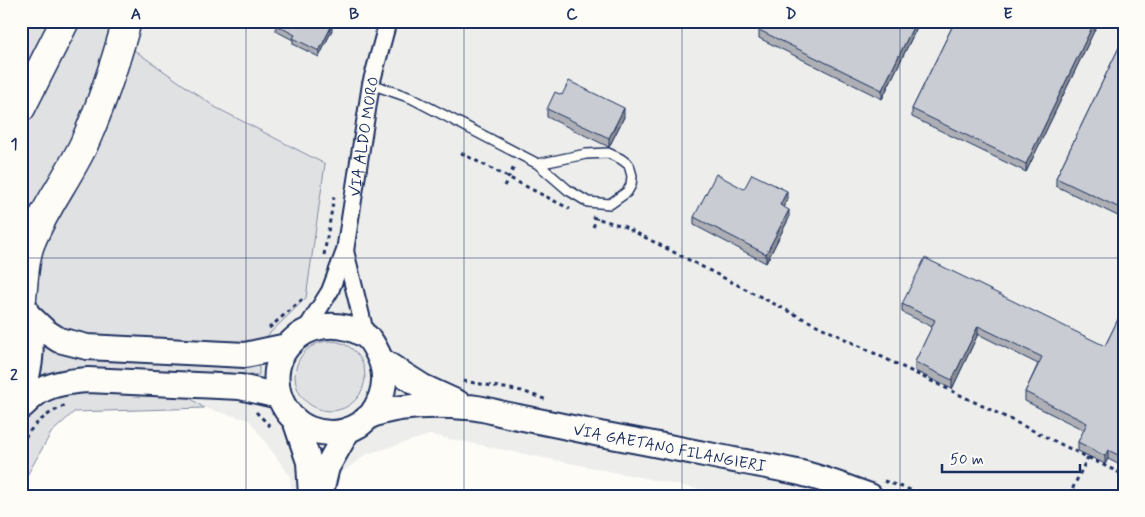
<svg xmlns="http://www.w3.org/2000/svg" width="1145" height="517" font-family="Mynerve,sans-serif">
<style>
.built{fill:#edeeec}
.green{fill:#e0e1e3;stroke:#7e88a0}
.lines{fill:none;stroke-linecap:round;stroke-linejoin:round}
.lane-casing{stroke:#1b2f5e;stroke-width:12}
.street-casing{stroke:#1b2f5e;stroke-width:20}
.secondary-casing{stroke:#1b2f5e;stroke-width:28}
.highway-casing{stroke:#1b2f5e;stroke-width:31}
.path{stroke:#1b2f5e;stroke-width:3;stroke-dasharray:4 4;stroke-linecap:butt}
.lane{stroke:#fdfcf7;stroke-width:9}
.street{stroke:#fdfcf7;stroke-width:16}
.secondary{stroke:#fdfcf7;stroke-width:24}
.highway{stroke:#fdfcf7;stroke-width:28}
.wall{fill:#adafb5;stroke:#1b2f5e}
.shaded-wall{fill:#8d8f94;stroke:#1b2f5e}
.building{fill:#c9ccd3;stroke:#1b2f5e}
.grid{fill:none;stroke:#1b2f5e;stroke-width:1;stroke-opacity:0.55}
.labels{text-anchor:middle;stroke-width:5;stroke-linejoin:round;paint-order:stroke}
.street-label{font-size:16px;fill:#1b2f5e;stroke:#fdfcf7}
.neatline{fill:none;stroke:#1b2f5e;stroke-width:2}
.grid-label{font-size:16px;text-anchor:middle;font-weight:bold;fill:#1b2f5e}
</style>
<rect width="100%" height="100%" fill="#fdfcf7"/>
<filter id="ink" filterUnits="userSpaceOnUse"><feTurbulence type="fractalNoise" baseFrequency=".02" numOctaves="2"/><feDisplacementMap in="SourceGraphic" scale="10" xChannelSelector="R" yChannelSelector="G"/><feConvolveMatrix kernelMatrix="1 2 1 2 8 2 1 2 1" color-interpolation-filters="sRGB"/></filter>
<g filter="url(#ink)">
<!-- built -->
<path class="built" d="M132,21H1124V496H733L430,435L367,454L310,496H291L290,476L249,420L204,408L164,380L215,107L121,41Z"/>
<!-- green -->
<g class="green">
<path d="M21,21H132L121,41L215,107L325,164L306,298L264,339L223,366L249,367L257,365L259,367V375L212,372L165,380L204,408L74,412L51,433L21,486Z"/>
<circle cx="330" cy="376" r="35"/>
</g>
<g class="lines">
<!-- lane casing -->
<g class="lane-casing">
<path id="lane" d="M371,84L411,98L538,164L568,190L588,202L610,204L627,192L631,185L632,176L629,165L621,159L608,153L586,154L538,164"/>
</g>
<!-- street casing -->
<g class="street-casing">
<g id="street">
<path d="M345,251L366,336"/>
<path id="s1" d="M305,331L330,291L345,251L371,84L388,21"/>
</g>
</g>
<!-- secondary casing -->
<g class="secondary-casing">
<g id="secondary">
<path d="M27,314L45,331L59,340L87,347L245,355L287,346"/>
<path d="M382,361L423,387L458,403"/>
<path d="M21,393C33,366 33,336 25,308"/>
<path d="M21,407C27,402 33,395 40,391C54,383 72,381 88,380L240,387L279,396"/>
<path id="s2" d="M371,415C385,396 389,374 377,352C374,346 370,338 364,335C339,320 306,323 287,347C266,373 278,417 310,429C326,435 344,434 359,425C364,422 367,417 372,415C399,405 438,405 466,407C480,407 494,412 508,415C538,421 569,427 600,434C645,442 689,451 734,460C756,464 779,468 801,473C825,479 847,488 870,496"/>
<path d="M295,420L309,462L311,496"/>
<path d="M320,496L327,467L348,430"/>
</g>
</g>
<!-- highway casing -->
<g class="highway-casing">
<g id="highway">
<path d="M21,108L65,21"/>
<path d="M22,298C24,281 24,258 31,242C45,207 68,178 84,144C102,104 115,64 127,21"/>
</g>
</g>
<!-- path -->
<g class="path">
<path d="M461,153L570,209"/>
<path d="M504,186L514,167"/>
<path d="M592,217L623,226L792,313L1124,475"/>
<path d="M593,227L597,218"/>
<path d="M324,255L334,197"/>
<path d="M269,328L304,298"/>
<path d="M463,381L522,391L547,400"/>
<path d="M256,412L273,429"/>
<path d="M21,445C30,426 47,413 66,405"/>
<path d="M884,481L928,496"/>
<path d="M1069,496L1088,457"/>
</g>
<!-- lane -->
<use href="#lane" class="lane"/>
<!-- street -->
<use href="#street" class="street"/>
<!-- secondary -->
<use href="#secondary" class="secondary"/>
<!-- highway -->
<use href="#highway" class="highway"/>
</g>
<!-- wall -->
<g class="wall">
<path d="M920,21L882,99L759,38V30Z"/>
<path d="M955,21H1099L1026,172L912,117V109Z"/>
<path d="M276,25L332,30L319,57L293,44V40L276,31Z"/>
<path d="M1124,37V219L1056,186V178Z"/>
<path d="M562,95L624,117L609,147L547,117V109Z"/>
<path d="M744,189L787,200L784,207L789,218L766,263L694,225V217Z"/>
<path d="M902,304L1105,346L1124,307V467L1108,459L1105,464L1078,451V442L1084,430L1025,401V392L1038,364L978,334L952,389L915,371V362L932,327L902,312Z"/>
</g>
<!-- shaded-wall -->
<g class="shaded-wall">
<path d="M916,21H920L882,99V90Z"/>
<path d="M1095,21H1099L1026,172V164Z"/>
<path d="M332,25V30L319,57V51Z"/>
<path d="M624,108V117L609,147V138Z"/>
<path d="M787,191V200L780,214V205Z"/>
<path d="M789,210V218L766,263V254Z"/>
<path d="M978,326V334L952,389V380Z"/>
<path d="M1108,450V459L1105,464V456Z"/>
</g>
<!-- building -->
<g class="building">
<path d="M278,21H326L332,25L319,51L293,38L295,35L276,25Z"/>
<path d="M763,21H916L882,90L759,30Z"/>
<path d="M955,21H1095L1026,164L912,109Z"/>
<path d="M1124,37V210L1056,178Z"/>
<path d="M569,81L624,108L609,138L547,109L555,92L562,95Z"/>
<path d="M716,174L744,189L752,174L787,191L780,205L789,210L766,254L694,217Z"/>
<path d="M925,258L1105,346L1124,307V458L1108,450L1105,456L1078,442L1087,423L1025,392L1042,357L978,326L952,380L915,362L935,320L902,304Z"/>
</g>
</g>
<!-- grid -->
<path class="grid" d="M246,21V496M464,21V496M682,21V496M900,21V496M21,258H1124"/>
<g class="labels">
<!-- street labels -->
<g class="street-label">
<text dy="6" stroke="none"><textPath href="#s1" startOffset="206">VIA ALDO MORO</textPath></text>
<text dy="6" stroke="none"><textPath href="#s2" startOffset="642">VIA GAETANO FILANGIERI</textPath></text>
</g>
</g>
<!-- margin -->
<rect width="1145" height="517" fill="none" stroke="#fdfcf7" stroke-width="55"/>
<!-- scale -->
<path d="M942 464v8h138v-8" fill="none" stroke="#1b2f5e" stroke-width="2.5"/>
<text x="950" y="464" font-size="15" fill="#1b2f5e" stroke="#fdfcf7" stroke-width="4" paint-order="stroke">50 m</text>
<rect x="28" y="28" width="1090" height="462" class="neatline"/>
<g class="grid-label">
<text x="136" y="19">A</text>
<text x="354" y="19">B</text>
<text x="572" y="19">C</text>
<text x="791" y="19">D</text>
<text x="1008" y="19">E</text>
<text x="14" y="149">1</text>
<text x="14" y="380">2</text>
</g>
</svg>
